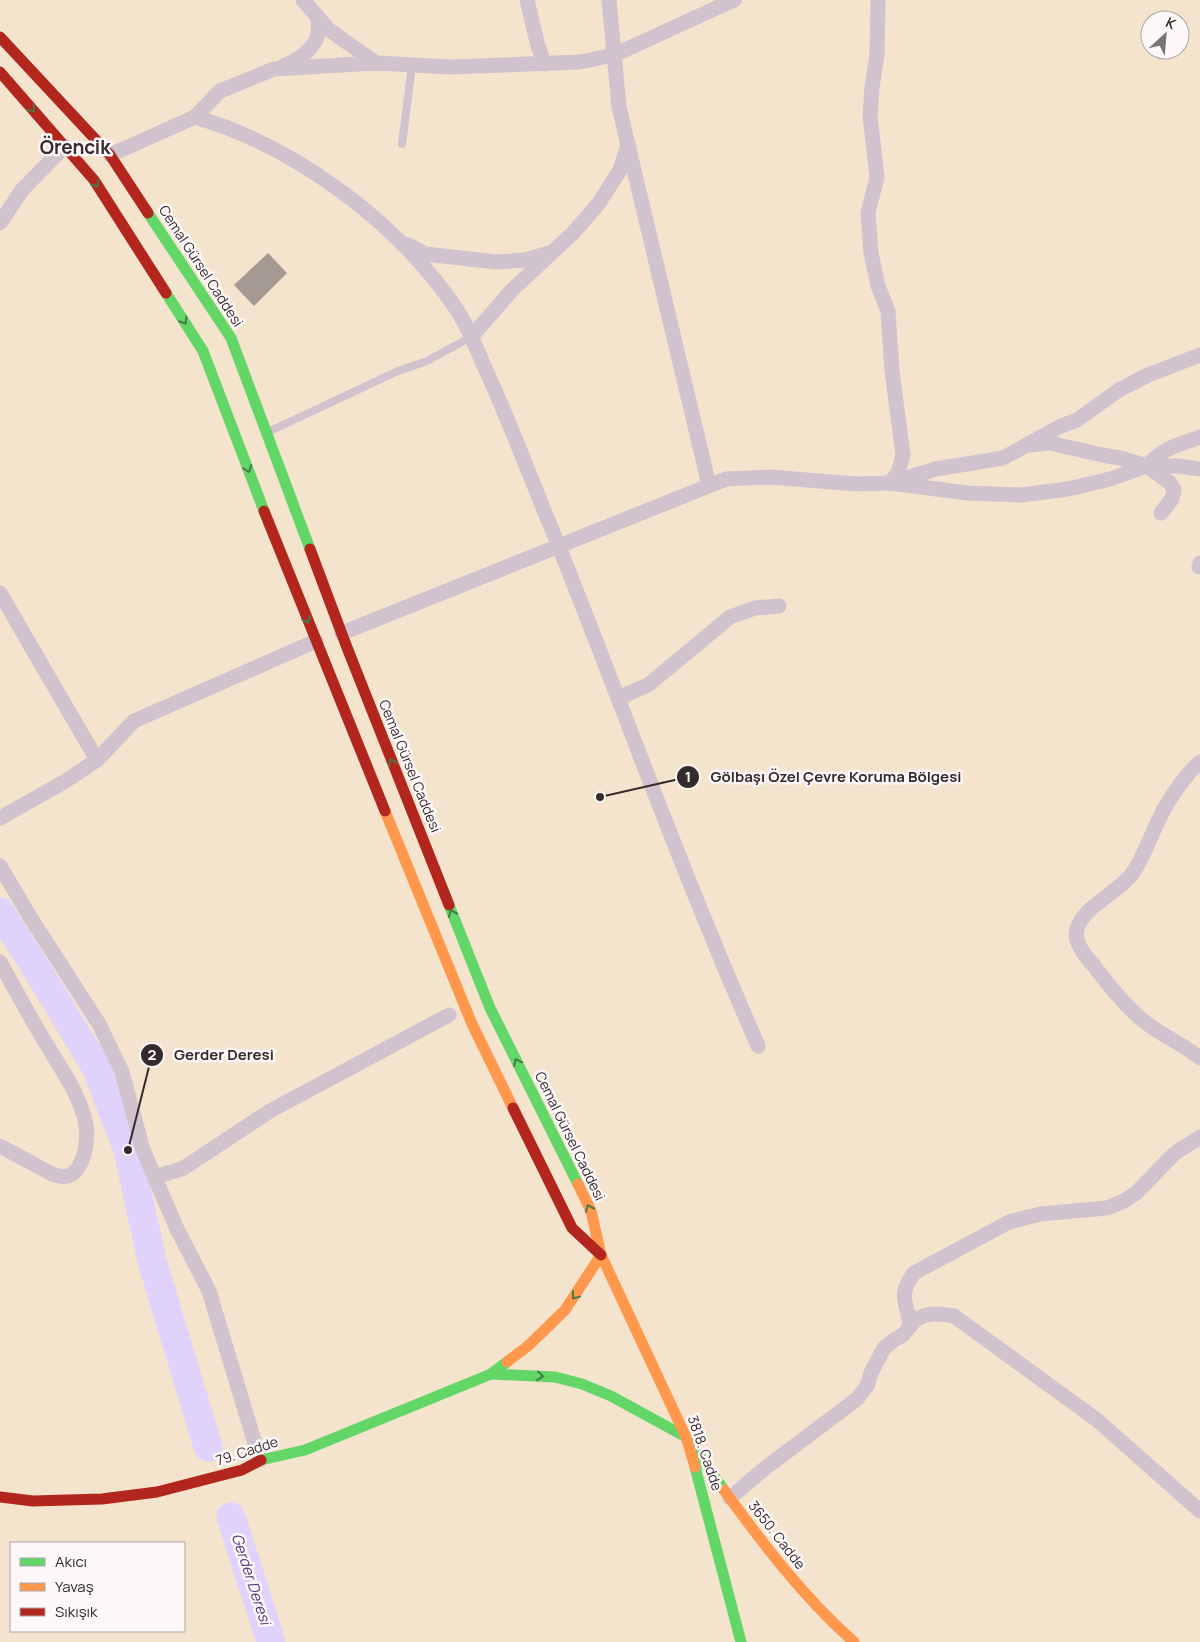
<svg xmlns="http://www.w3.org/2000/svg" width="1200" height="1642" font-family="Manrope,sans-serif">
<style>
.green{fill:#f4e3cd;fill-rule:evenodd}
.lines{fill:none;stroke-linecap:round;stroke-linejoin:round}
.river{stroke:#e0d3fb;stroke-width:29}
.building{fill:#a59995}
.lane{stroke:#d0c3cd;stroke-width:8}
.street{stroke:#d0c3cd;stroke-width:15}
.fast{stroke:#63d668;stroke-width:11}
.slow{stroke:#ff974d;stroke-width:11}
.jam{stroke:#b3261e;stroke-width:11}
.oneway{stroke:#4a7848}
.labels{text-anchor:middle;stroke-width:5;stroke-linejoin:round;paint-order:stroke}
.street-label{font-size:14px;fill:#352b2d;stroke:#fdf7f8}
.water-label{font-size:15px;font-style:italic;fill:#563d81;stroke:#fdf7f8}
.district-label{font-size:19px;font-weight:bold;fill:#352b2d;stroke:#fdf7f8}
.leader{fill:none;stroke:#352b2d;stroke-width:2}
.callout-dot{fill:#352b2d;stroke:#fdf7f8;stroke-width:2}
.mark-label{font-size:15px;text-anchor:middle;font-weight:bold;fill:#fff}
.callout-label{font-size:15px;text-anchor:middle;font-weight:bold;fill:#352b2d;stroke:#fdf7f8;stroke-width:5;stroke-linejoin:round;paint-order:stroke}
</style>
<rect width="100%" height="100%" fill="#fcf8f9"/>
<!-- green -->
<path class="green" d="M0,0H1200V1642H0ZM1150,20H1180V50H1150ZM11,1543H184V1631H11Z"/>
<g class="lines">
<!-- river -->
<g class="river">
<path d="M0,912L36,968L96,1067L128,1150L152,1261L208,1447"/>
<path d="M231,1517L271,1642"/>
</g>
</g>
<!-- building -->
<path class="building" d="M268,253L287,273L254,306L234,285Z"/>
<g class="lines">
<!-- lane -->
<g class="lane">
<path d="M402,144L412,65"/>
<path d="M268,432L398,371L427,361L471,337"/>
</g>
<!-- street -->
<g class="street">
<path d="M303,0L328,29L376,63"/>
<path d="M527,0L537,42L544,64"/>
<path d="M609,0L619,107L709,485"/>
<path d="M878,0L877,54L872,87L870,116L877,177L868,213L871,253L878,286L888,311L892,371L903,455L898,473L890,483"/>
<path d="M283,66C297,61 314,50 318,34C319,29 318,22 318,18"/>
<path d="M195,117C295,146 397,222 455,307C468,326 476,348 485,368C507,416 526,466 546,515C604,656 655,801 714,942C728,977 743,1011 758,1046"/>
<path d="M110,155L195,117L220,91L274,69L376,63L452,67L580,62L614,55L734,0"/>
<path d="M0,223L22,190L65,146"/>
<path d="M408,245L425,254L496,262L525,260L549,253"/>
<path d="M471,337L513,289L573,233L599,203L620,170L628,145"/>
<path d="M1031,445L1050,443L1102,455L1120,458L1147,466C1162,448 1178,445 1200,437"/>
<path d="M1147,466L1170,483L1174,490L1172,499L1161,513"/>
<path d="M893,482L936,469L1003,458L1061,426L1077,420L1119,390L1148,375L1200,355"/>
<path d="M1199,567L1200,563"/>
<path d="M0,593L97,760"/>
<path d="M342,633L726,479L770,477L856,484L890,483L967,493L1021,495L1068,489L1110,479L1147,466H1178L1200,469"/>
<path d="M618,698L648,685L730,617L755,608L779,606"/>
<path d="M1200,762C1186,774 1168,800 1160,817C1151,835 1145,854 1134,871C1121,891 1088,904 1079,924C1076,930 1075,938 1079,945C1082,953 1089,960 1095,967C1110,987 1128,1010 1149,1025C1165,1037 1184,1045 1200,1058"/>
<path d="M0,818L64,782L97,760L134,721L316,641"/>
<path d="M0,866L32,920L99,1024L122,1072L143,1150L177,1229L209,1291L260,1460"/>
<path d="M0,962C15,989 29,1015 45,1042C59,1065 76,1089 84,1116C89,1132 87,1153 78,1168C72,1178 62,1178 52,1174L0,1146"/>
<path d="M154,1177L182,1169L270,1111L449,1015"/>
<path d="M910,1326C921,1311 937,1313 954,1316L1097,1420L1200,1511"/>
<path d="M730,1498L764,1469L857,1399L867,1386L871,1373L884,1348L894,1340L903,1335L910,1326C907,1301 897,1296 914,1273L1009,1222L1040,1214L1107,1208L1124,1201L1136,1193L1175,1153L1200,1137"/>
</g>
<!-- fast -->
<g class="fast">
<path d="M148,213L231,338L310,549"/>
<path d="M166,293L203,351L264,511"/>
<path d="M449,905L490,1008L578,1184"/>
<path d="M491,1374L555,1377L582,1384L611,1396L686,1437L724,1490"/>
<path d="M261,1460L305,1450L491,1374L507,1362"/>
<path d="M695,1467L741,1642"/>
</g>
<!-- slow -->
<g class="slow">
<path d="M385,811L472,1024L513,1108"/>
<path d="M578,1184L591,1211L601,1255L686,1437L695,1467"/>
<path d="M507,1362L528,1346L565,1310L601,1255"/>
<path d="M724,1490C763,1544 804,1598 854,1642"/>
</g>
<!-- jam -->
<g class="jam">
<path d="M0,37L110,155L148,213"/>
<path d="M0,72L94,180L166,293"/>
<path d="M264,511L385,811"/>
<path d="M310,549L346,645L449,905"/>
<path d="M513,1108L572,1228L601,1255"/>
<path d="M0,1497L33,1501L102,1499L157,1492L242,1470L261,1460"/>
</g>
</g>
<!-- one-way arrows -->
<defs><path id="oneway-chevron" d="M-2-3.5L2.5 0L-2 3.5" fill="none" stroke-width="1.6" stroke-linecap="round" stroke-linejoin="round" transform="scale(1.25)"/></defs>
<g class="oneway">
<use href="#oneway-chevron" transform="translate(32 109) rotate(49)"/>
<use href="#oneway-chevron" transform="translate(96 184) rotate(55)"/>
<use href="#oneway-chevron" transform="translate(184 321) rotate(58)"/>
<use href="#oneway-chevron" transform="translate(248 469) rotate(69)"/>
<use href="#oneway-chevron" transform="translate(307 620) rotate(68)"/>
<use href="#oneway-chevron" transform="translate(392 762) rotate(-112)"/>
<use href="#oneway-chevron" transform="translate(452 913) rotate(-112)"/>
<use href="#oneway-chevron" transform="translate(517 1062) rotate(-116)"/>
<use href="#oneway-chevron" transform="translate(589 1208) rotate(-113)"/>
<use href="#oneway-chevron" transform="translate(575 1296) rotate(127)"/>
<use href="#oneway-chevron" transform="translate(540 1376) rotate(6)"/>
</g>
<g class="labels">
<!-- street labels -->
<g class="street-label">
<text transform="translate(201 266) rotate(57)" y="5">Cemal Gürsel Caddesi</text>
<text transform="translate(410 766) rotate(68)" y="5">Cemal Gürsel Caddesi</text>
<text transform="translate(570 1136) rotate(64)" y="5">Cemal Gürsel Caddesi</text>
<text transform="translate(247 1451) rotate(-18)" y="5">79. Cadde</text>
<text transform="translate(705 1453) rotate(71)" y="5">3818. Cadde</text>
<text transform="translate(777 1535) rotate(52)" y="5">3650. Cadde</text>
</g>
<!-- water labels -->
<g class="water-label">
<text transform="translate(251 1579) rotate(72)" y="5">Gerder Deresi</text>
</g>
<!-- district labels -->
<g class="district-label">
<text x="75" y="154">Örencik</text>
</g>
</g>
<!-- callouts -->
<path class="leader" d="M600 797L688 777M128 1150L152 1055"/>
<g class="callout-dot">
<circle cx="600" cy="797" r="5"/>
<circle cx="128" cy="1150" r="5"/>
<circle cx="688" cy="777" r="12"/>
<circle cx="152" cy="1055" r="12"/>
</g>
<g class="mark-label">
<text x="688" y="782">1</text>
<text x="152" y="1060">2</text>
</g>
<g class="callout-label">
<text x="836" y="782">Gölbaşı Özel Çevre Koruma Bölgesi</text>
<text x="224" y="1060">Gerder Deresi</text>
</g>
<!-- legend -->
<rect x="10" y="1542" width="175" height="90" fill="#fdf7f8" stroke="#ada5a7"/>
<rect x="20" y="1558" width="25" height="8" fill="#63d668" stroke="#ada5a7"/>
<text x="55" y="1567" font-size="15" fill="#352b2d">Akıcı</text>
<rect x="20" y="1583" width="25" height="8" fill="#ff974d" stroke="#ada5a7"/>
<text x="55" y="1592" font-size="15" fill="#352b2d">Yavaş</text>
<rect x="20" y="1608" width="25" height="8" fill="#b3261e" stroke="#ada5a7"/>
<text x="55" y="1617" font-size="15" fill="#352b2d">Sıkışık</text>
<!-- north arrow -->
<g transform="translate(1165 35) rotate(26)"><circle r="24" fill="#fdf7f8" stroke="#ada5a7"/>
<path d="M0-4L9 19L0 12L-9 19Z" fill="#7b7374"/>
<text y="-8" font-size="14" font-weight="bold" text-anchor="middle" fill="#352b2d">K</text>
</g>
</svg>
